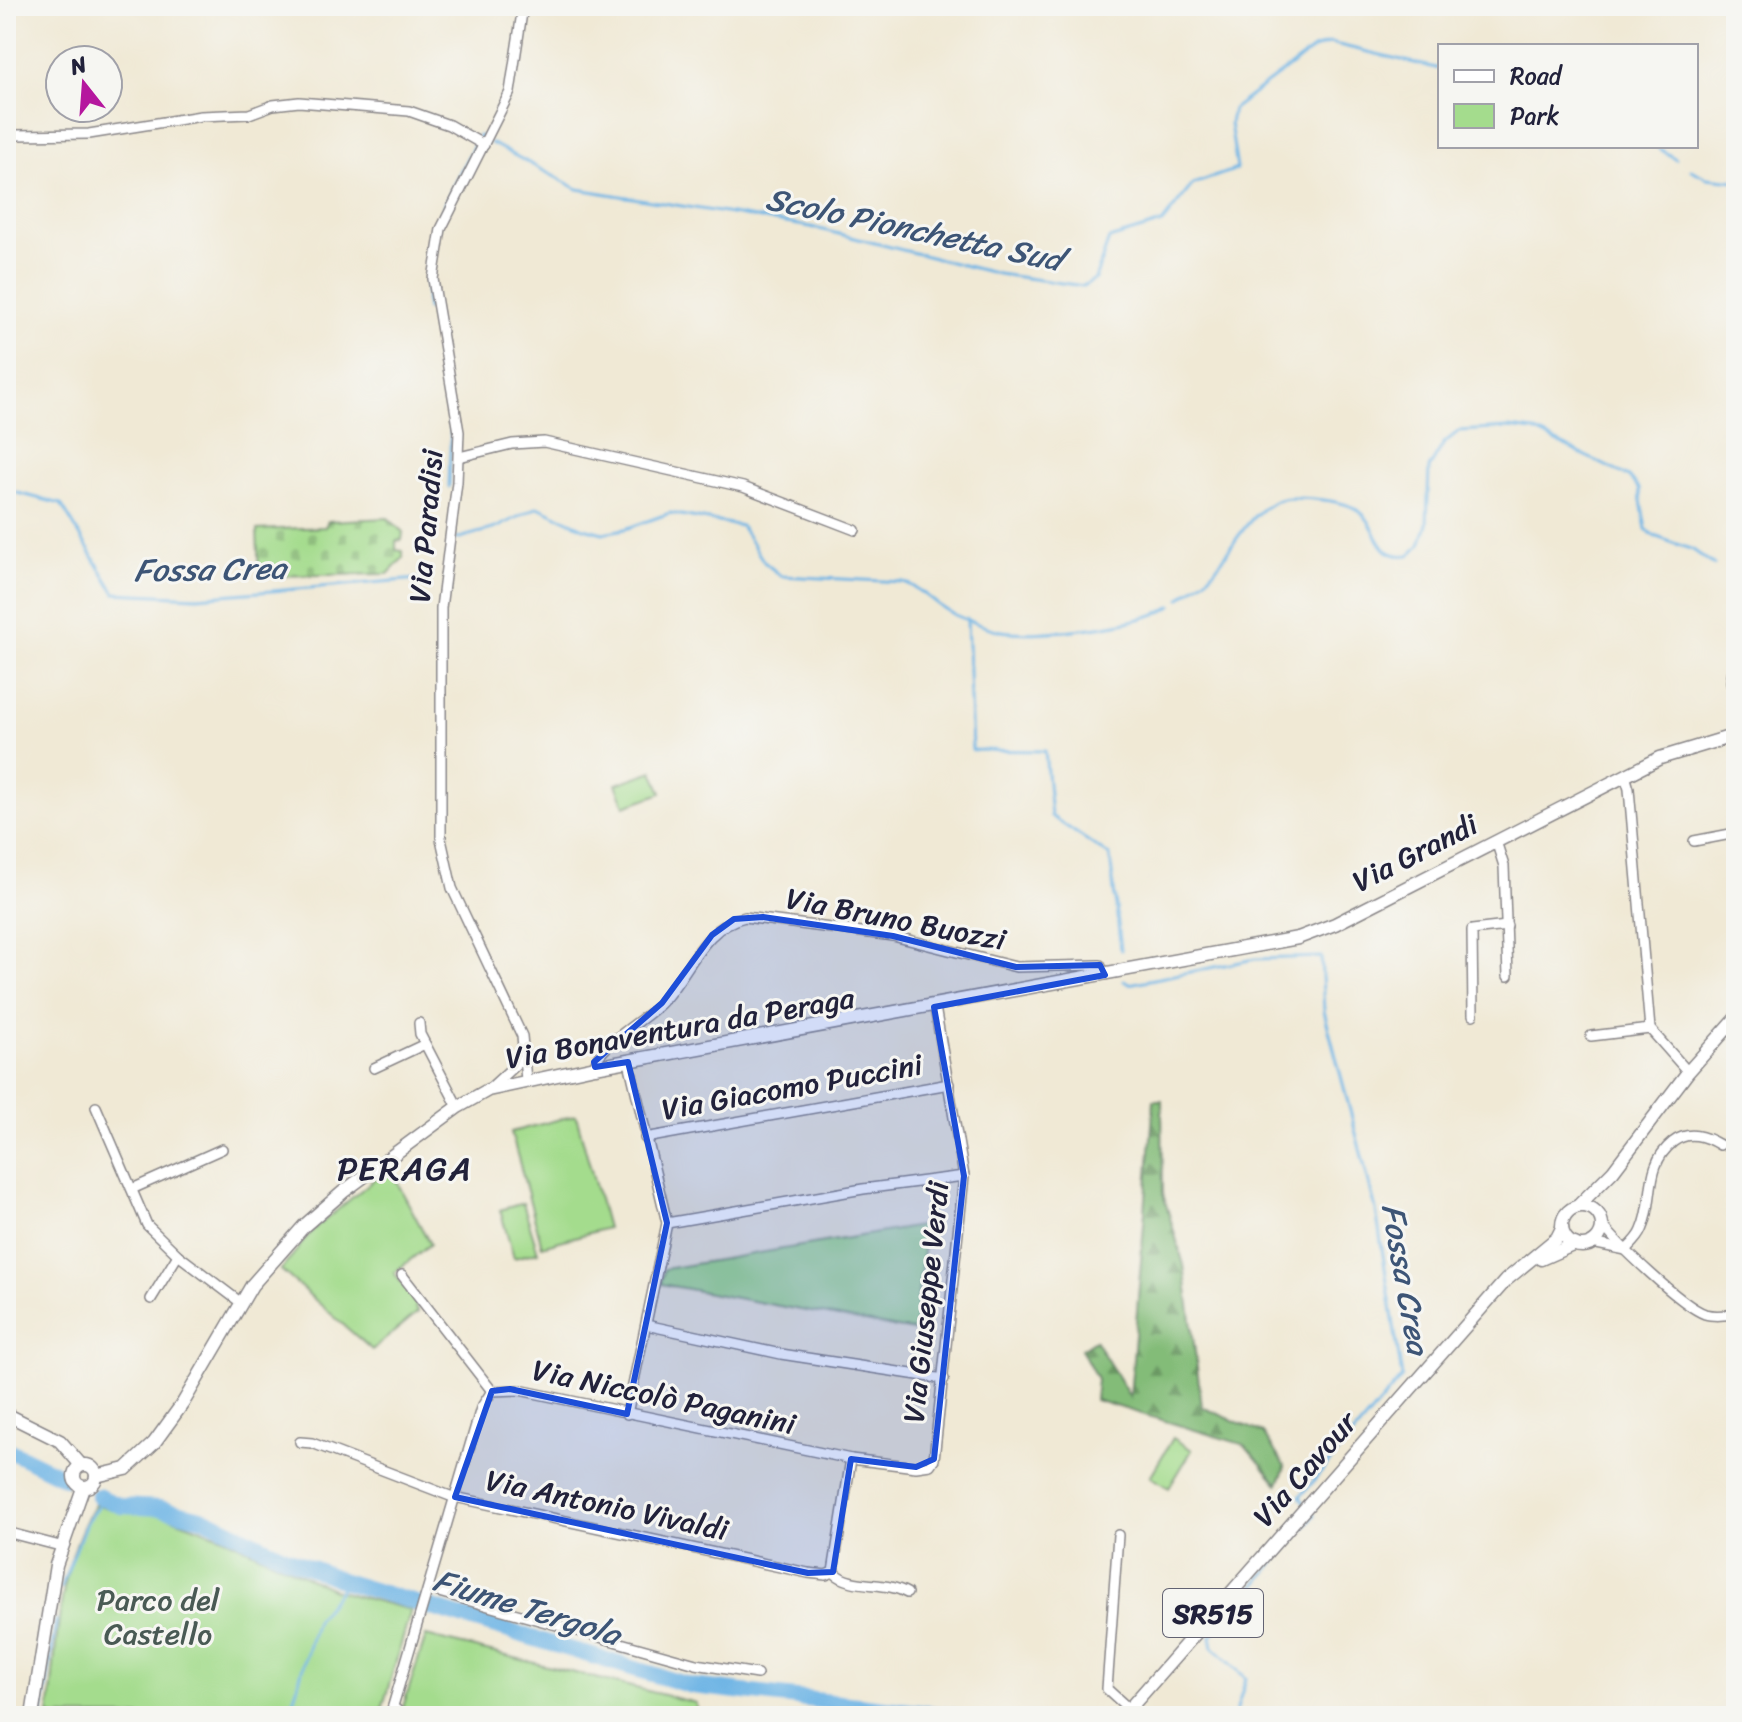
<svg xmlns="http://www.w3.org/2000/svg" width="1742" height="1722" font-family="Sriracha,sans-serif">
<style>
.green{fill:#a4dc8d;stroke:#637f64;stroke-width:2}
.forest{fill:url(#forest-firs);stroke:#526f5a;stroke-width:2}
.cemetery{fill:url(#cemetery-stones);stroke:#637f64;stroke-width:2}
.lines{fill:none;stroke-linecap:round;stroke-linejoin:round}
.stream{stroke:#6fb5e5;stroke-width:3}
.river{stroke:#6fb5e5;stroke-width:16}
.minor-casing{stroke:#898688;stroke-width:12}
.major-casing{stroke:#898688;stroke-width:15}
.minor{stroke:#fff;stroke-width:9}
.major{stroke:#fff;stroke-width:12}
.marked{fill:#1d4ed8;fill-opacity:0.2;stroke:#1d4ed8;stroke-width:6;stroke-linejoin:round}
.labels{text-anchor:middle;stroke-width:6;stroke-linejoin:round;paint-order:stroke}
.shield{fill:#f6f6f2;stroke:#626272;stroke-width:2}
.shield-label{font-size:28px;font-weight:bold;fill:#22223b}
.street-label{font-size:30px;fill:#22223b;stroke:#f6f6f2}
.park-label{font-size:30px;fill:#495a54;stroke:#f6f6f2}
.water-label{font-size:32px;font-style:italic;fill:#3d5576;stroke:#f6f6f2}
.quarter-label{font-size:34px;letter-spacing:2px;fill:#22223b;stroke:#f6f6f2}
</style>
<defs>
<pattern id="forest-firs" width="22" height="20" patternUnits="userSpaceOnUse" patternTransform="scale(2)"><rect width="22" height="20" fill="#83bc78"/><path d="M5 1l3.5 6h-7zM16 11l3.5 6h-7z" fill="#6b9864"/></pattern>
<pattern id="cemetery-stones" width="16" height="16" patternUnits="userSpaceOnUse" patternTransform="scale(2)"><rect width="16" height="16" fill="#a4dc8d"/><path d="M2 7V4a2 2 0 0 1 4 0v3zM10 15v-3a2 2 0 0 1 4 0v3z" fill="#8dbc7b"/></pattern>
</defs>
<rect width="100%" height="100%" fill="#f6f6f2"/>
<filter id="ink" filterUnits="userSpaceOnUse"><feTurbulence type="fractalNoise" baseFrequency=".0125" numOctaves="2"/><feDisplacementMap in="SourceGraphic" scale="16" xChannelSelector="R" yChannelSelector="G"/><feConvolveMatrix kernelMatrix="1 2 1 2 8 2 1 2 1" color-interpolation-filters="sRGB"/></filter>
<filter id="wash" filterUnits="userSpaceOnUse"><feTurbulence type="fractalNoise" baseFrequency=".006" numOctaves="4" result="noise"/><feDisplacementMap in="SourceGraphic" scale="32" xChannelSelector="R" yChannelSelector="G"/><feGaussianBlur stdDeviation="1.8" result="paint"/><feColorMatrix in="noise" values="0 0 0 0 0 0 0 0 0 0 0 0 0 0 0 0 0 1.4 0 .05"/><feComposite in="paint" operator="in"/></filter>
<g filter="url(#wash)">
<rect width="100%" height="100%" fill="#f0e9d5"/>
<!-- green -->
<g class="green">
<path d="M653,771L662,793L625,806L616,784Z"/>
<path d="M576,1115L607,1228L542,1246L511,1132Z"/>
<path d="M389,1167L430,1244L394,1273L418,1304L415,1308L418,1312L372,1350L281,1270L312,1231Z"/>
<path d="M523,1203L538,1252L514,1258L500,1210Z"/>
<path d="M926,1225L914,1331L661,1284L664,1269Z"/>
<path d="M1173,1438L1192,1450L1169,1488L1150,1477Z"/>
<path d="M95,1504L121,1512L158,1513L221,1536L334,1590L411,1610L380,1716H49C57,1644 57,1567 95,1504Z"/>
<path d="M426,1636L696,1703V1716H400Z"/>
</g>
<!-- forest -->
<path class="forest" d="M1154,1100H1162L1163,1194L1184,1265L1202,1407L1263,1433L1285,1467L1278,1484L1245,1445L1095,1400L1097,1379L1081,1349L1095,1340L1130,1397Z"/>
<!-- cemetery -->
<path class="cemetery" d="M388,518L403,532L402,540L396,541V550L403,551V558L388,574L259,576L257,530L325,527L328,521Z"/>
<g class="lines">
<!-- stream -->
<g class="stream">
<path d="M491,143L578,189L811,227L998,274L1083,286L1095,279L1109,239L1162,223L1193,184L1237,169L1230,123L1233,109L1313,49L1330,43L1440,69"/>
<path d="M1655,146L1676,159"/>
<path d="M1691,170L1707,178L1736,181"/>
<path d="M427,309C423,239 447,196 479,136L482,137"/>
<path d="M437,354L451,423L449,487"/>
<path d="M6,490L61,504L115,593L197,597L419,579"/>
<path d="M456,539L496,528L538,507L584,528L603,533L625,529L670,513L741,526L764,562L781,576L903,582C924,589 935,606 955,615C969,621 986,628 1002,631C1038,637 1142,626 1172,606"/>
<path d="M1180,599C1189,591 1200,584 1209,576C1232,553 1252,498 1292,498C1309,498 1343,500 1358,510C1380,525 1374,560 1409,555L1420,545L1427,524L1429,468L1444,443L1459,431L1509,428L1534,431L1629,477L1639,489L1646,529L1654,536L1693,550L1714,565"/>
<path d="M967,619L972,750L1045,751L1051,816L1110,856L1121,950"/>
<path d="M1124,981L1129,984L1255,959L1321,957L1324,1011L1376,1210L1402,1377L1300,1497L1304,1503"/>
<path d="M61,1588L85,1525L102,1499"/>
<path d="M42,1716L56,1621"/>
<path d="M289,1716L316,1620L346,1582"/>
<path d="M1235,1716L1246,1678L1213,1647L1211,1636L1315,1515L1310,1508"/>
</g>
<!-- river -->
<g class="river">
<path d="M6,1449L65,1478"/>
<path d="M98,1496L121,1506L160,1508L206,1519L287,1558L346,1582L692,1686L954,1716"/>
</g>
</g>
</g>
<g filter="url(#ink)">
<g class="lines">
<!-- minor casing -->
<g class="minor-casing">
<g id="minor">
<path d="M523,6L510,92L441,229L433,279L459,432L457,482L441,608V839L452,888L522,1036L526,1080"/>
<path d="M15,135L89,134L201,116L249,114L273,105L299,102L409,111L449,125L484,145"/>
<path d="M459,457L512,444L544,442L743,487L855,530"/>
<path d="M1736,651L1731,682L1736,707"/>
<path d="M1625,775L1629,789L1650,1029L1688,1072"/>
<path d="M1496,841L1504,866L1508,976"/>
<path d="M1694,841L1736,833"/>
<path d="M1473,1015L1472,930L1507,926"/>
<path d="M419,1023L420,1034L458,1107"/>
<path d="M1591,1036L1650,1029"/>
<path d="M595,1067C595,1047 645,1020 660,1004C689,975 702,926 745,917L893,936L1016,967L1100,965L1105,975"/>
<path d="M374,1068L425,1044"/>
<path d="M488,1090L526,1055"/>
<path d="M96,1107L147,1225L178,1255L240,1302"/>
<path d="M645,1138L949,1084"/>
<path d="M132,1189L222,1149"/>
<path d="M667,1223L863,1189L964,1176"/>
<path d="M1601,1223C1616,1243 1682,1306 1705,1314C1715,1317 1725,1315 1736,1314"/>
<path d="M1592,1243L1626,1250"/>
<path d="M1626,1250C1632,1244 1639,1238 1642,1230C1656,1200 1643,1166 1673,1142C1689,1130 1705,1136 1720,1145"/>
<path d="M402,1275L492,1391"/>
<path d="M151,1299L178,1255"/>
<path d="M646,1325L781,1354L944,1379"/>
<path d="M492,1391L519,1390L851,1459L916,1467L930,1465L934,1459L964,1176L935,1007"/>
<path d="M627,1414L667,1223L629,1062"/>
<path d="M300,1442L312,1443L450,1496L808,1573L826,1575L833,1572C852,1590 885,1580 907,1593"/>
<path d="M6,1532L60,1546"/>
<path d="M1118,1535L1107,1689L1129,1709"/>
<path d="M833,1572L851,1459"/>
<path d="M428,1589L696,1664L757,1674"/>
<path d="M393,1707L404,1716"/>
<path d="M390,1716L481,1408L492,1391"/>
</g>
</g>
<!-- major casing -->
<g class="major-casing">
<g id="major">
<path d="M1578,1206L1613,1171L1688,1072L1736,1018"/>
<circle cx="1582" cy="1226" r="20"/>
<path d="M1541,1259L1575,1244"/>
<path d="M6,1414L60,1441L81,1465"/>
<circle cx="85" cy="1476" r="11"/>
<path d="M96,1476L126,1469L154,1443L183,1403L252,1285L304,1226L343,1192L458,1107L488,1090L595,1067L1298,938L1335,924L1660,758L1736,735"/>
<path d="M32,1716L56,1565L83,1488"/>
<path d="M1123,1716L1506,1280L1557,1238L1562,1228"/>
</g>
</g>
<!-- minor -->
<use href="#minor" class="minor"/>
<!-- major -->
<use href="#major" class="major"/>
</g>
</g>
<!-- marked area -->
<path class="marked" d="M763,917L893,936L1016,967L1100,965L1105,975L934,1007L964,1176L934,1459L916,1467L851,1459L833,1572L808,1573L455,1497L492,1391L510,1389L627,1414L667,1223L628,1062L595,1067L594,1062L662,1003L712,935L734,919Z"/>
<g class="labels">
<!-- shield labels -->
<rect class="shield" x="1163" y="1589" width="100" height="48" rx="6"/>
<g class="shield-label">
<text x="1213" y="1623">SR515</text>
</g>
<!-- street labels -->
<g class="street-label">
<text transform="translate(426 526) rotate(-85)" y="10">Via Paradisi</text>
<text transform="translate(1415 853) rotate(-27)" y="10">Via Grandi</text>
<text transform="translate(896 919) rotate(11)" y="10">Via Bruno Buozzi</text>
<text transform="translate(680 1028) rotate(-10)" y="10">Via Bonaventura da Peraga</text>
<text transform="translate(792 1087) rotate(-10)" y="10">Via Giacomo Puccini</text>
<text transform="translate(926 1302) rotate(-84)" y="10">Via Giuseppe Verdi</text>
<text transform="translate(664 1397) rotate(12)" y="10">Via Niccolò Paganini</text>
<text transform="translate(1305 1469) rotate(-49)" y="10">Via Cavour</text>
<text transform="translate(607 1505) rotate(12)" y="10">Via Antonio Vivaldi</text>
</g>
<!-- park labels -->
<g class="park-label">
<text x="158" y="1610">Parco del<tspan x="158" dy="34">Castello</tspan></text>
</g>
<!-- water labels -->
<g class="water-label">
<text transform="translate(914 229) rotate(12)" y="11">Scolo Pionchetta Sud</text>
<text transform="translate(210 569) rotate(-1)" y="11">Fossa Crea</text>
<text transform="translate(1406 1279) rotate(80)" y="11">Fossa Crea</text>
<text transform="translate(527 1607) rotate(17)" y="11">Fiume Tergola</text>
</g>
<!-- quarter labels -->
<g class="quarter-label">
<text x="405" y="1180">PERAGA</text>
</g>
</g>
<!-- margin -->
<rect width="1742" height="1722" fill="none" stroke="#f6f6f2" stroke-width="32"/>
<!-- legend -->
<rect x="1438" y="44" width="260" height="104" fill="#f6f6f2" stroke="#a1a1a9" stroke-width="2"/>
<rect x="1454" y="70" width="40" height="12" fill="#ffffff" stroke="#a1a1a9" stroke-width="2"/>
<text x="1510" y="84" font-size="24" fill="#22223b">Road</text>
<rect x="1454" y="104" width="40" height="24" fill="#a4dc8d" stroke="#a1a1a9" stroke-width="2"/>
<text x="1510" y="124" font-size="24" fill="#22223b">Park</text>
<!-- north arrow -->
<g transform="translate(84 84) rotate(343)"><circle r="38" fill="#f6f6f2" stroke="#a1a1a9" stroke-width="2"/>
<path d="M0-6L14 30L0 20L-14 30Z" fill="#b5179e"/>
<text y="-12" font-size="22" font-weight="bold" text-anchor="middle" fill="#22223b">N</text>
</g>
</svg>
